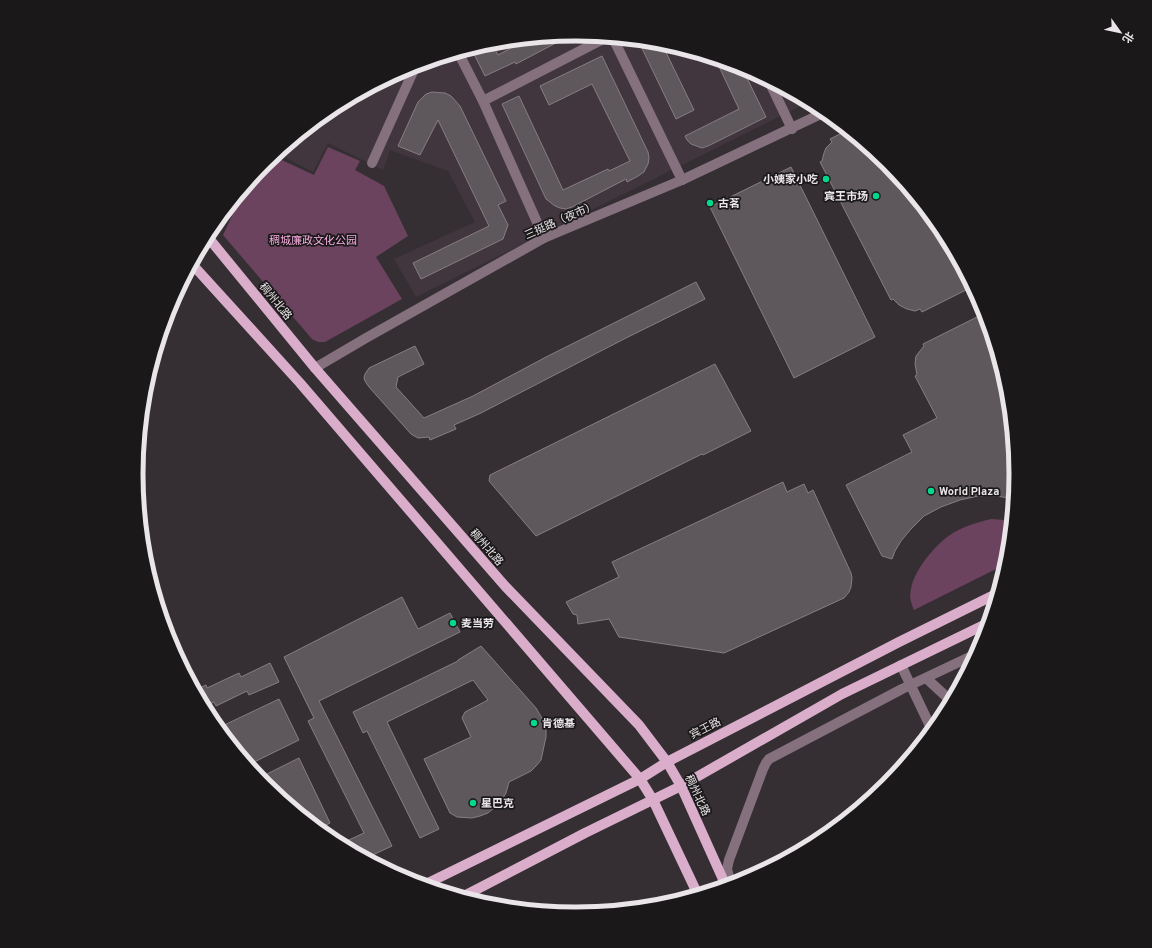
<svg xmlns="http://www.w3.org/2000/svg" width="1152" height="948" font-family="Overpass,'Noto Sans SC',sans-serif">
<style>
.built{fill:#42363e}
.green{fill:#6c435f}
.building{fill:#5e575b;stroke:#857e82}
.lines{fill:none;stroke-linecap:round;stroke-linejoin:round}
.minor{stroke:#85707e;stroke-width:10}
.major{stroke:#daaecb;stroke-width:10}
.poi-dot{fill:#02d98b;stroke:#1b181a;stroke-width:1.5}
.labels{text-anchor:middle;stroke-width:3.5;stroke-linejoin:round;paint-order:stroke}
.poi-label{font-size:11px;font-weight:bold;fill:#e9e5e8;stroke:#1b181a;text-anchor:start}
.street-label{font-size:11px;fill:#e9e5e8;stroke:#1b181a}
.park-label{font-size:11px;fill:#f7aee0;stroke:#1b181a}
.rim{fill:none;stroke:#e9e5e8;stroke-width:5}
</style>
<rect width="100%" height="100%" fill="#352f33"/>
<!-- built -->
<path class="built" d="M576,34L662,43L745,68L809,102L416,297L394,259L475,222L448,171L390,150L383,170L328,143L313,172L277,153L332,108L408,67L490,42Z"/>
<!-- green -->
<g class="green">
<path d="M328,147L360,161L355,170L384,186L408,236L376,257L402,299L325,342H318L312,339L223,235L245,188L265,163L273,156L314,175Z"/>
<path d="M991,519L1004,520L1011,522L1006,564L914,610C911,603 909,597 911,589C914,570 937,542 953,533C965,526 978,522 991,519Z"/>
</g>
<!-- building -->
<g class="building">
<path d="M573,34L516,64L515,62L485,76L471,48L491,42L498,55L530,38Z"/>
<path d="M638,40L661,42L694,110L676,119Z"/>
<path d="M602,56L648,152L649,158L648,164L644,172L638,176L627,182L626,179L572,207L566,209L560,208L555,206L546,199L502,104L519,96L563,190L608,169L609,171L630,161L592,84L549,105L540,86Z"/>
<path d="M715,58L741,66L766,117L708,146L702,148L691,144L687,140L685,136L739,109Z"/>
<path d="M432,92L445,93L451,96L460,106L506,201L498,205L508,225L503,239L421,279L413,263L489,226L438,120L420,155L398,146L418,102L426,94Z"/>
<path d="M848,130L887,163L942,230L972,287L922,312L920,309L915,311L907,309L899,305L893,299L891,300L820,162L822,161L824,153L826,148L832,142L830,139Z"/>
<path d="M791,167L875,337L794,378L710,207Z"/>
<path d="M696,282L705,299L626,338L481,413L454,425L456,429L430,440L429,437L418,438L411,434L369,387L365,381L364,378L365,374L369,368L415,346L424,364L398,377L396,387L424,418L473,396L546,357Z"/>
<path d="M985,313L1008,388L1016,474L1014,499L997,496H978L960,500L941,507L924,516L911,529L901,541L895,551L892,559L882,556L846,485L912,452L903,435L937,418L915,376L917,375L915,364L916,356L924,346L923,344Z"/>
<path d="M715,364L751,431L703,455L702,454L536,536L489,481L490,475Z"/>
<path d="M783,482L787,492L804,484L808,493L813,490L851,573L852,578L851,587L849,592L844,598L724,653L619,637L609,619L578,624L577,615L573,614L566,602L619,577L612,562Z"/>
<path d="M402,597L418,629L450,613L460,632L319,701L392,846L366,858L340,844L364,833L308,721L314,718L284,657Z"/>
<path d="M481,646L536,708L543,720L546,728V737L541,760L536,766L531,771L509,782L506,793L501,801L495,807L488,813L480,816L472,818L457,817L450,813L424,759L471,737L462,718L465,712L488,700L473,680L387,722L439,829L420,838L367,731L363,733L353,712L458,661V660Z"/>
<path d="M270,663L279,682L249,695L247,691L216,706L214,702L204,707L195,690L206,685L207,688L239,673L241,677Z"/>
<path d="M279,699L299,740L248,765L218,728Z"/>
<path d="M299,758L330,823L318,829L265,785L259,778Z"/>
</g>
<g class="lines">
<!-- minor -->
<g class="minor">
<path d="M613,38L682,180"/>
<path d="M458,52L483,101L544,238"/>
<path d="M769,81L792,129"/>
<path d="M483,101L607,37"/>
<path d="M372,163L416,65"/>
<path d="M315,368L366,338L544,238L682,180L825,112"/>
<path d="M901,665L932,730"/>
<path d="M926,678L951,701"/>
<path d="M731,885L727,869L729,860L763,769L766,763L769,759L902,689L976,654"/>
</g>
<!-- major -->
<g class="major">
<path d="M207,236L315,368L505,586L639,725L667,762L681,786L726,886"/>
<path d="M192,264L300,383L640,779L653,800L698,895"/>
<path d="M424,885L640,779L667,762L899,642L998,593"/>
<path d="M462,897L585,833L681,786L842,694L988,623"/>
</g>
</g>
<!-- markers -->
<g class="poi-dot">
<circle cx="826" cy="179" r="4"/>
<circle cx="876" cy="196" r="4"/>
<circle cx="710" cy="203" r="4"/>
<circle cx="931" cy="491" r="4"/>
<circle cx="453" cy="623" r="4"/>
<circle cx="534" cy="723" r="4"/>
<circle cx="473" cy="803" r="4"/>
</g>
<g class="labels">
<!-- poi labels -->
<g class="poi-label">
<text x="818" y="183" text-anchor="end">小姨家小吃</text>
<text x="868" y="200" text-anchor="end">宾王市场</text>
<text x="718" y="207">古茗</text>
<text x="939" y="495">World Plaza</text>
<text x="461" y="627">麦当劳</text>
<text x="542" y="727">肯德基</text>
<text x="481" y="807">星巴克</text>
</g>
<!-- street labels -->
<g class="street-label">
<text transform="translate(560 220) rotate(-24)" y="4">三挺路（夜市）</text>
<text transform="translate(276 301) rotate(51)" y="4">稠州北路</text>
<text transform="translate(487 547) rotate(49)" y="4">稠州北路</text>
<text transform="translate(705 728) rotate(-27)" y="4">宾王路</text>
<text transform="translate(698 795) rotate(65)" y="4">稠州北路</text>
</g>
<!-- park labels -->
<g class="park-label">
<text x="313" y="244">稠城廉政文化公园</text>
</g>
</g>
<!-- crop -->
<path d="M0 0H1152V948H0ZM143 474a433 433 0 1 1 866 0a433 433 0 1 1-866 0Z" fill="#1b181a" fill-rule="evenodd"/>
<path class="rim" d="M143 474a433 433 0 1 1 866 0a433 433 0 1 1-866 0Z"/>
<!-- north arrow -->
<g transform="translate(1120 32) rotate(123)" stroke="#1b181a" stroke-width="3" paint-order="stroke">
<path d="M0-3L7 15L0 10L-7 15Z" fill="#e9e5e8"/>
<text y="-6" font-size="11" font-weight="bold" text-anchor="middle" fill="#e9e5e8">北</text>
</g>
</svg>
